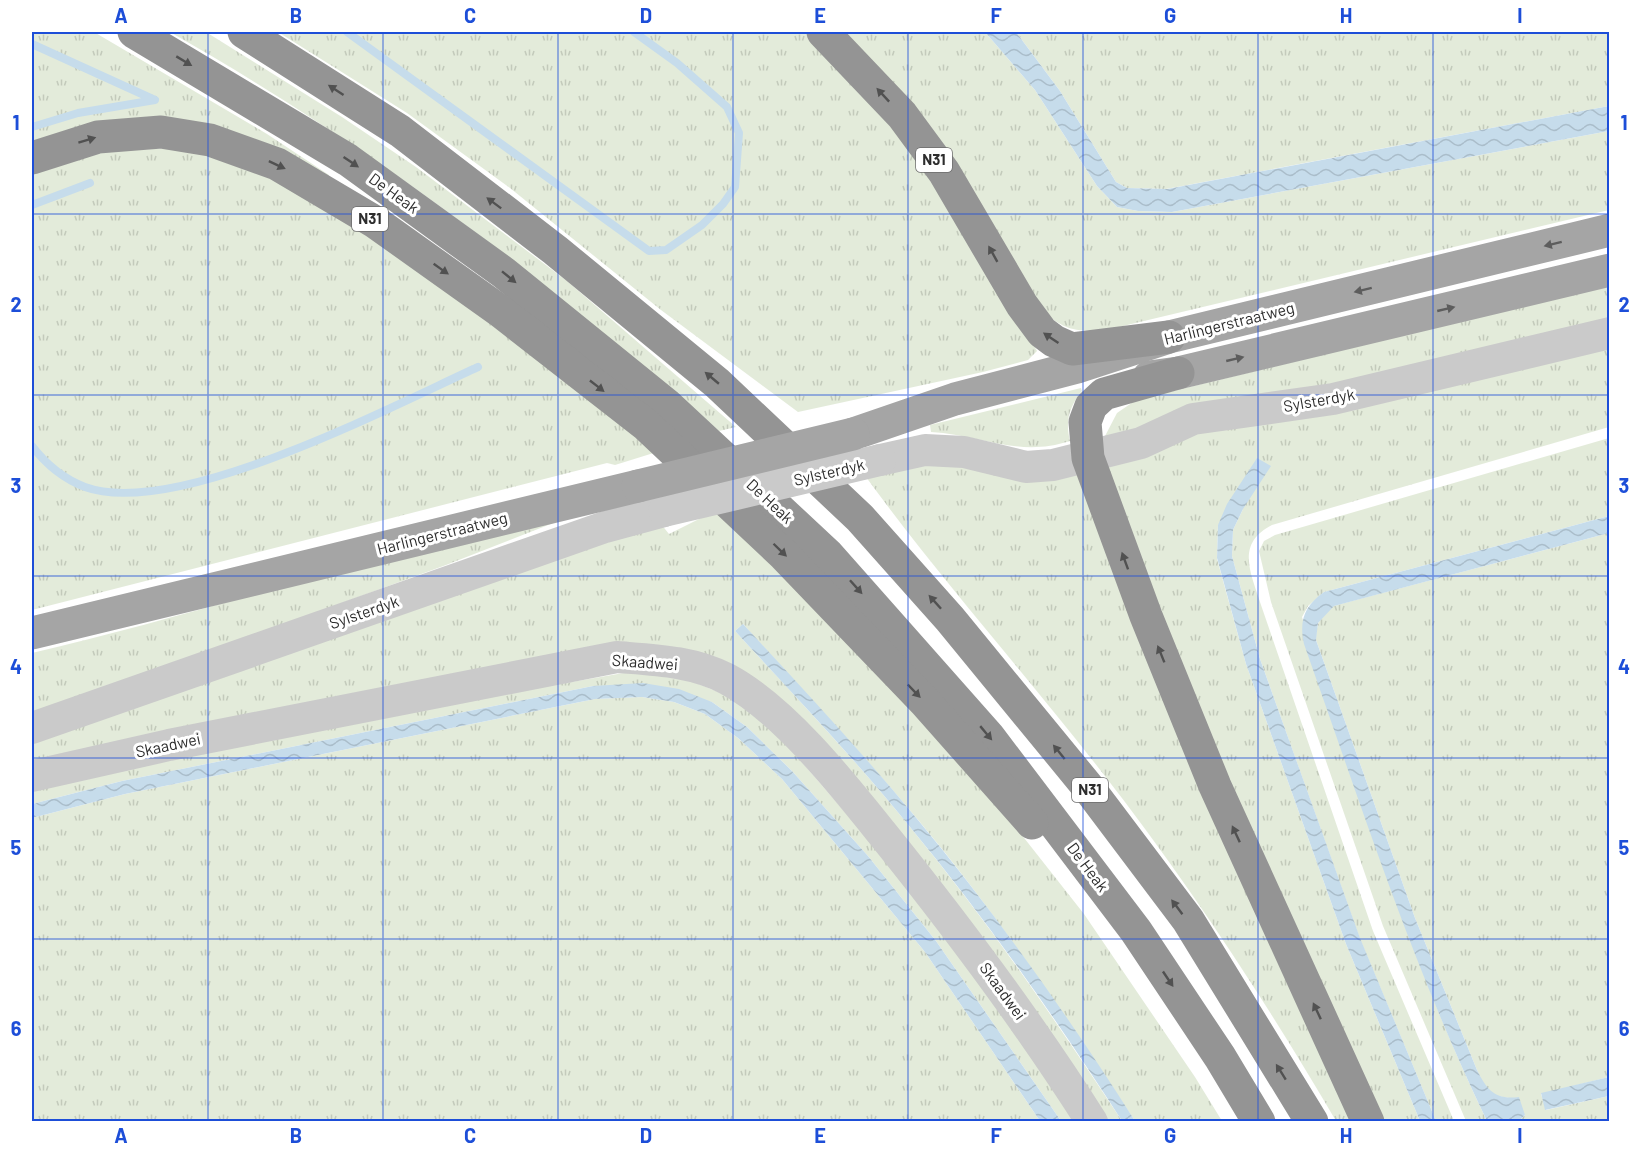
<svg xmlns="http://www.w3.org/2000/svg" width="1641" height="1153" font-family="Barlow,sans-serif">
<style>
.grass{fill:url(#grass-tufts)}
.water{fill:url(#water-waves)}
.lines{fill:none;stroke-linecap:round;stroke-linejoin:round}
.stream{stroke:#c6dceb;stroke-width:8}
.street{stroke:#cacaca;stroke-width:32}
.primary{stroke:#a5a5a5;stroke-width:33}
.highway{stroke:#949494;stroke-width:33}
.street-bridge{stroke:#cacaca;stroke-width:32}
.primary-bridge{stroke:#a5a5a5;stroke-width:33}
.oneway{fill:#515151}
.oneway2{fill:#5d5d5d}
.grid{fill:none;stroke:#1d4ed8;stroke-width:1.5;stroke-opacity:0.55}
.labels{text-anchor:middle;stroke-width:6;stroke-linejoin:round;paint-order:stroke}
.shield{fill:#fff;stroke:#6c6c6c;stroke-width:1.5}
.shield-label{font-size:15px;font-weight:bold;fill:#2d2d2d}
.street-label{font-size:16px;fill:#2d2d2d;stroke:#fff}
.neatline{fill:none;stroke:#1d4ed8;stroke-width:2}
.grid-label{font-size:20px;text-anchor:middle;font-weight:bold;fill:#1d4ed8}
</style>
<defs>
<pattern id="grass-tufts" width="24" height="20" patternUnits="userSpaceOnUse" patternTransform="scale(1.5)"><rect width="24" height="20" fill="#e3ebda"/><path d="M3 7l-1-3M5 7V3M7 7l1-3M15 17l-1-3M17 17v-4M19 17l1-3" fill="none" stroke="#c3cabb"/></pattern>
<pattern id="water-waves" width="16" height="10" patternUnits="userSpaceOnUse" patternTransform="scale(1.5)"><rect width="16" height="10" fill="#c6dceb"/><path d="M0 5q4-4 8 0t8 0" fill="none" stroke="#aabdca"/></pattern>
</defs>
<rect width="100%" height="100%" fill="#fff"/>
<!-- grass -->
<g class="grass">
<path d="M32,32H94L267,134L329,175L325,179L199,130L32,151Z"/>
<path d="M170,32H206L342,117L416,167L567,281L736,427L719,431C654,384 597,327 534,277C419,187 297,104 170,32Z"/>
<path d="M278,32H812L896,122L980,249L1037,351L1028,360L983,372L798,412L661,310L510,188L407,113Z"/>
<path d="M829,32H985L1035,90L1097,186L1117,207L1138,211L1172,212L1609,131V210L1102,331C1074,331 1064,330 1043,311Z"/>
<path d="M1016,32H1609V106L1166,189L1127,188L1116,182L1060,91Z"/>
<path d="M175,148L224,158L270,175L363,227L660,451L615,465L607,463L32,610V175L88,152Z"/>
<path d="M1609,285V322L1164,421L1104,438L1117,413L1136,400Z"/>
<path d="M1609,343V427L1272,525C1235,544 1251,573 1261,605L1373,931L1454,1121H1436L1360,939L1260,659L1232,556L1233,530L1243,509L1218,525L1217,559L1246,664L1346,944L1420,1121H1378L1264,878L1104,465L1172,439Z"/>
<path d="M1081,388L1082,391C1069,407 1065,421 1070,441C1018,458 983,435 931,432L930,425Z"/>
<path d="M1609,438V516L1324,592L1308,606L1302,617C1358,787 1409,960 1487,1121H1466L1383,926L1271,602L1259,551L1264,541L1275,535Z"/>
<path d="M897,465L1081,468L1356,1121H1336C1265,1000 1188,882 1101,771C1023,671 938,576 863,473Z"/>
<path d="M725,506L830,613L1021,834L1084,914L1195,1077L1222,1121H1135C1067,1019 998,915 919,821C863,754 802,690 743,624L735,631C795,696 855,759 910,827C987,920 1056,1021 1122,1121H1107L974,927L699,654L32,763V738L661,524L669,534Z"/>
<path d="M561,520L446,565L32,716V653C209,612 382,552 561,520Z"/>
<path d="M1609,533V1077L1541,1094L1546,1110L1609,1096V1121H1519L1525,1115L1509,1098L1497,1096L1486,1089L1477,1070L1415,918L1316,640C1316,625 1320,614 1333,606Z"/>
<path d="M635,671L684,678L728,696L775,731L926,906L1079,1121H1061L936,941L868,856L792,771L747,727L712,702L593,686L122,781L32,804V786L370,717Z"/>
<path d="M642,697L674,702L705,714L738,738L782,779L925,952L1040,1121L32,1122V818L125,794L595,699Z"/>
</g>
<!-- water -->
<g class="water">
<path d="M985,32H1016L1060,91L1116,182L1127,188L1167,189L1609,106V131L1172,212L1138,211L1117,207L1097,186L1035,90Z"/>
<path d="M1257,458L1271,466L1243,509L1233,530L1232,556L1260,659L1360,938L1436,1121H1420L1346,944L1246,664L1217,558L1218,525L1227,504Z"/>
<path d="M1609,516V533L1334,606L1318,623L1316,640L1415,918L1477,1070C1487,1090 1495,1100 1519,1097L1525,1115L1519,1121H1487C1413,968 1361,805 1304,644C1299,621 1304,606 1324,592Z"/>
<path d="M743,624C802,688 862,752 918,820C996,914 1069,1017 1135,1121H1122C1057,1020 987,920 910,827C855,759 794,695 735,631Z"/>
<path d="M643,683L679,689L712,702L747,727L792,771L868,856L936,941L1061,1121H1040L925,952L782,779L738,738L705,714L674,702L642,697L595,699L125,794L32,818V804L122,781L593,686Z"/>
<path d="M1609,1077V1096L1545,1110L1541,1093Z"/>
</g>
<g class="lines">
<!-- stream -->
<g class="stream">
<path d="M347,32L649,251L666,250L702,225L723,204L735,187L739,133L727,107L677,63L634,32"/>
<path d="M32,44L155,100L78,113L32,127"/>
<path d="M32,205L90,183"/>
<path d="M32,446C45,463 64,479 85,487C175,520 392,406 478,367"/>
</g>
<!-- street -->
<g class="street">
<path d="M880,460L925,450L964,452L1026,467L1053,465L1141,443L1193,419L1333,399L1610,333"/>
<path d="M32,728L605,527L664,511"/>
<path d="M32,776L169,745L617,657C655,660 692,661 727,679C783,709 841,782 881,832C956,925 1028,1021 1092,1122"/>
</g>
<!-- primary -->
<g class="primary">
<path d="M1149,377L1178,373L1610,270"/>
<path d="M853,434L955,399L1077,367L1169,337L1610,230"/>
<path d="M32,633L638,486"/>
</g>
<!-- highway -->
<g class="highway">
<path d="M134,32L348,160L504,273L667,405L827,554L989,737L1136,931L1220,1057L1259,1122"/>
<path d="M244,32L400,131L555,250L717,383L860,518L950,619L1087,786L1188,920L1312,1122"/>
<path d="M823,32L902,115L944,172L1022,305L1042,332L1054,341L1072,349L1169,337"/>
<path d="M32,158L98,137L161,132L210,140L277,164L375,222L500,311L646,425L784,555L925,702L1032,823"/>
<path d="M1178,373L1104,394L1091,406L1085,422L1088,458L1146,616L1215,786L1368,1122"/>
</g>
<!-- street-bridge -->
<path class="street-bridge" d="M664,511L880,460"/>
<!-- primary-bridge -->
<path class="primary-bridge" d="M638,486L853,434"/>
</g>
<!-- one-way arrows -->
<defs><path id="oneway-solid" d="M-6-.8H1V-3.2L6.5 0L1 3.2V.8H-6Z" transform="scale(1.5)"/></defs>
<g class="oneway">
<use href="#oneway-solid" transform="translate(184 61) rotate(31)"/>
<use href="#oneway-solid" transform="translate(336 90) rotate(-147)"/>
<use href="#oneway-solid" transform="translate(883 95) rotate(-133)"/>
<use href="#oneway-solid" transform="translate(87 140) rotate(-17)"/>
<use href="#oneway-solid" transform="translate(351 162) rotate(34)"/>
<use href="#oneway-solid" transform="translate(277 165) rotate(25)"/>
<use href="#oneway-solid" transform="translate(494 203) rotate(-143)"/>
<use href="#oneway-solid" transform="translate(993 254) rotate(-119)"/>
<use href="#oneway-solid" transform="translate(441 269) rotate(35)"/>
<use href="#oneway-solid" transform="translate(509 277) rotate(39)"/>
<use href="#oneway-solid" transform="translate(1051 338) rotate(-146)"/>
<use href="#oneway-solid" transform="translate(712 378) rotate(-140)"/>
<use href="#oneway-solid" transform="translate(597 386) rotate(38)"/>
<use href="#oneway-solid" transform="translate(780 550) rotate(44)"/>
<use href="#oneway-solid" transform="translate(1125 561) rotate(-110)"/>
<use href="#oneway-solid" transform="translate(856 587) rotate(48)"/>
<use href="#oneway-solid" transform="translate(935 602) rotate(-132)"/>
<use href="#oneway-solid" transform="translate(1161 654) rotate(-112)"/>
<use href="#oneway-solid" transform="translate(914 691) rotate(46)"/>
<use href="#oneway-solid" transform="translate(986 733) rotate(50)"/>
<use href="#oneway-solid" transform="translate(1059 752) rotate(-129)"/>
<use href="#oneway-solid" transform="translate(1236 834) rotate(-115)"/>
<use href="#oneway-solid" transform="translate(1177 907) rotate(-127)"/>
<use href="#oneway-solid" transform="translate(1168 979) rotate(56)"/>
<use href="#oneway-solid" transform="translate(1317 1011) rotate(-115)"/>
<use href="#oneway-solid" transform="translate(1281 1072) rotate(-122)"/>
</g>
<g class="oneway2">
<use href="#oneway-solid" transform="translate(1553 244) rotate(166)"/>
<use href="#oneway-solid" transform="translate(1363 290) rotate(166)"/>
<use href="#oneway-solid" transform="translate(1446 309) rotate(-13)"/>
<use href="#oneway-solid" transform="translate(1235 359) rotate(-13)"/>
</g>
<!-- grid -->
<path class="grid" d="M208,32V1122M383,32V1122M558,32V1122M733,32V1122M908,32V1122M1083,32V1122M1258,32V1122M1433,32V1122M32,214H1610M32,395H1610M32,576H1610M32,758H1610M32,939H1610"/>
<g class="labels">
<!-- shield labels -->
<g class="shield">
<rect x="916" y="148" width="36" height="24" rx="4.5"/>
<rect x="352" y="207" width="36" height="24" rx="4.5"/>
<rect x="1072" y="778" width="36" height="24" rx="4.5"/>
</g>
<g class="shield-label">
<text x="934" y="165">N31</text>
<text x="370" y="224">N31</text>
<text x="1090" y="795">N31</text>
</g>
<!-- street labels -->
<g class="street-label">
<text transform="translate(394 193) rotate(36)" y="6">De Heak</text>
<text transform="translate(1229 323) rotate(-14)" y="6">Harlingerstraatweg</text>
<text transform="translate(1319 400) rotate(-10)" y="6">Sylsterdyk</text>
<text transform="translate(829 472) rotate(-13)" y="6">Sylsterdyk</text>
<text transform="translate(770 501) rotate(43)" y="6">De Heak</text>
<text transform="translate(442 533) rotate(-14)" y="6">Harlingerstraatweg</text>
<text transform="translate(364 612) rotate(-19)" y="6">Sylsterdyk</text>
<text transform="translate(645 662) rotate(4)" y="6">Skaadwei</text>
<text transform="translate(168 745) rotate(-12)" y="6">Skaadwei</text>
<text transform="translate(1088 867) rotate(53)" y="6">De Heak</text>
<text transform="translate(1003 991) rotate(54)" y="6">Skaadwei</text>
</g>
</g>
<!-- border -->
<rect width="1641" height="1153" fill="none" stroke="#ffffff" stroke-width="66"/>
<rect x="33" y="33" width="1575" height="1087" class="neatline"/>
<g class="grid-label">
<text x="121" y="23">A</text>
<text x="296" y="23">B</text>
<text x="470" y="23">C</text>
<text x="646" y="23">D</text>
<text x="820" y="23">E</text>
<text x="996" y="23">F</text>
<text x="1170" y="23">G</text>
<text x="1346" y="23">H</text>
<text x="1520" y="23">I</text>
<text x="16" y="130">1</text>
<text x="1624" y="130">1</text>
<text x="16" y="312">2</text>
<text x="1624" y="312">2</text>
<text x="16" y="493">3</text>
<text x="1624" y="493">3</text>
<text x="16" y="674">4</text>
<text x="1624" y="674">4</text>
<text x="16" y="855">5</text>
<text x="1624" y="855">5</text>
<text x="16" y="1036">6</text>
<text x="1624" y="1036">6</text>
<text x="121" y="1143">A</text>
<text x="296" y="1143">B</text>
<text x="470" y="1143">C</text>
<text x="646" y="1143">D</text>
<text x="820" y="1143">E</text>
<text x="996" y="1143">F</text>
<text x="1170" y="1143">G</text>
<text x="1346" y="1143">H</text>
<text x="1520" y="1143">I</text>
</g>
</svg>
